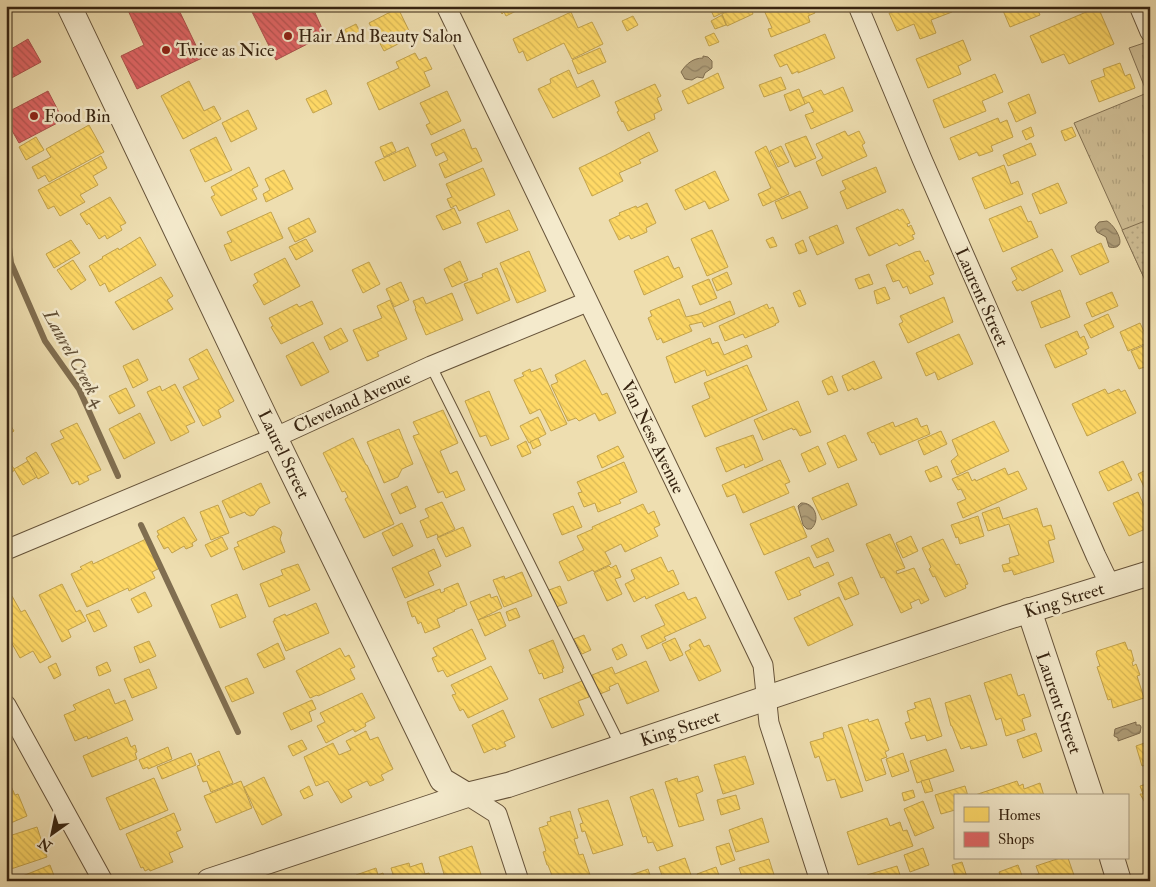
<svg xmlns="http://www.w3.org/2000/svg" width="1156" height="887" font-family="'IM FELL Double Pica',serif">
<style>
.grass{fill:url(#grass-tufts);stroke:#837153}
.garden{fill:url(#garden-dots);stroke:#837153}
.water{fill:url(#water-waves);stroke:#806e50}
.homes{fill:url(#homes-back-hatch);stroke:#c3a34c}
.shops{fill:url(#shops-back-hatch);stroke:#ad524c}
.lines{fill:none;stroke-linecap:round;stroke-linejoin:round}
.stream{stroke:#806e50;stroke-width:6}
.service-casing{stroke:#655239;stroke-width:12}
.minor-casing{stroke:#655239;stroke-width:21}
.tertiary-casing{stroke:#655239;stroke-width:26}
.service{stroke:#f4eacc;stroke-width:10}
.minor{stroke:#f4eacc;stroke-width:19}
.tertiary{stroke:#f4eacc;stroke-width:24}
.poi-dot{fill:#8f2418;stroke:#f4eacc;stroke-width:2}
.labels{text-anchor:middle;stroke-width:5;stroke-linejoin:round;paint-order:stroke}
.poi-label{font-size:18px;fill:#372411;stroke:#f4eacc;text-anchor:start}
.street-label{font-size:18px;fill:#372411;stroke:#f4eacc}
.water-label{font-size:19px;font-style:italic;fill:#614f36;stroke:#f4eacc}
</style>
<defs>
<pattern id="grass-tufts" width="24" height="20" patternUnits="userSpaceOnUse" patternTransform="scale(1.25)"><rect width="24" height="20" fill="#cfbe95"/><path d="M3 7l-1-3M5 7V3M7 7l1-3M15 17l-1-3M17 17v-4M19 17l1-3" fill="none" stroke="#b2a37f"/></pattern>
<pattern id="garden-dots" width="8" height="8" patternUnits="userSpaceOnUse" patternTransform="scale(1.25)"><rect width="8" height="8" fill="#cfbe95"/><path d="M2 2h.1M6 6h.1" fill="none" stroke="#b2a37f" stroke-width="1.8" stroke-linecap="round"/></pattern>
<pattern id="water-waves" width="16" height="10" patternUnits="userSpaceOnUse" patternTransform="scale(1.25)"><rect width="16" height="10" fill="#b09f7a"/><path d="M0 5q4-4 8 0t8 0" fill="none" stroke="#908163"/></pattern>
<pattern id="homes-back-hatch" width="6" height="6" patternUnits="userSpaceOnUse" patternTransform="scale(1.25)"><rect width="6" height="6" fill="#ffd966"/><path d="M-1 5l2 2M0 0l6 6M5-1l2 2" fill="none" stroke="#dbba57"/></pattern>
<pattern id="shops-back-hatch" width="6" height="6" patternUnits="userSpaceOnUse" patternTransform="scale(1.25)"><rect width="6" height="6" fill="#e06666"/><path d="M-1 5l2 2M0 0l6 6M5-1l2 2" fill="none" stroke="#b65453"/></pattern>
</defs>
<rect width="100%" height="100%" fill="#eedeb0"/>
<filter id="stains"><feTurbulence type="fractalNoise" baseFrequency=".004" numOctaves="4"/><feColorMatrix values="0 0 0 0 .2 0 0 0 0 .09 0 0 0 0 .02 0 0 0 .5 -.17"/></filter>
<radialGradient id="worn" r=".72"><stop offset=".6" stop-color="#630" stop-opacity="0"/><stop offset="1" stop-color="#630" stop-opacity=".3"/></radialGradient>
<!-- grass -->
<path class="grass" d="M1150,41V291L1074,123L1147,93L1129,48Z"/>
<!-- garden -->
<path class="garden" d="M1150,219V291L1122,230Z"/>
<!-- water -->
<g class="water">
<path d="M703,56L708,57L712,61V68L705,73L703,78L697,77L692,80L685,79L681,72C686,64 693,58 703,58Z"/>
<path d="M1107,221C1116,226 1130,251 1109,247L1106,237L1097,232L1095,227L1099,222Z"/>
<path d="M801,503C815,502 821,520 811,529H807L803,525L798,506Z"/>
<path d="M1136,722V725H1140L1141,727L1140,733L1118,741V738L1114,736L1115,729Z"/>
</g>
<!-- homes -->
<g class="homes">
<path d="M498,6H526L506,16L504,12L502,14Z"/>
<path d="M709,6H734V7L714,17Z"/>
<path d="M739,6H750L753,14L727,26L722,14Z"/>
<path d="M768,6H813L815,13L808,16L810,22L771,37L768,29L772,28L763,8Z"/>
<path d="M896,6H950L952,12L931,20L936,33L920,39L914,24L897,31L889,13L896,11Z"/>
<path d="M1001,6H1042L1037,8L1040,15L1010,27Z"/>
<path d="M1098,7L1114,44L1069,64L1064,54L1042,63L1030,36Z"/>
<path d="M398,8L412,37L384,51L369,23Z"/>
<path d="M571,12L578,28L592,22L603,44L572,59L564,43L527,61L523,51L519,53L513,39Z"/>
<path d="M722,15L726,25L715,29L711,21Z"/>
<path d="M633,16L638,25L627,31L622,21Z"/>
<path d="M356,24L361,34L345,42L340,32Z"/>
<path d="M714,33L719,42L709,46L705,37Z"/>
<path d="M825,34L835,58L798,73V71L792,74L787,64L780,67L774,55Z"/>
<path d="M963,40L971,60L958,66L961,74L928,88L916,59Z"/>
<path d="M600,48L606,62L578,74L572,60Z"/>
<path d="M415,53L419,60L426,57L432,69L424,72L430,86L379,110L367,83L399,68L396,62Z"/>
<path d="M1120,63L1125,76L1130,74L1135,88L1099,102L1091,81L1105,76L1103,69Z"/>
<path d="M569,70L577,88L593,80L600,96L553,118L538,89L551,83L550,79Z"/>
<path d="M718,73L724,88L688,104L682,91Z"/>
<path d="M995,74L1003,92L982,101L986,111L944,128L933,100Z"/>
<path d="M781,77L786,89L764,97L759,85Z"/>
<path d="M189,81L204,111L214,106L221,119L183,139L161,96Z"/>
<path d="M655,84L661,96L657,98L662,110L654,114L655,119L628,131L623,121L622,122L617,112L619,111L615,102Z"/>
<path d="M843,87L853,111L811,129L805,115L814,112L809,102L805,104L802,98L821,90L824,95Z"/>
<path d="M799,89L805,104L790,111L784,95Z"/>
<path d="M326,90L332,104L313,113L306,99Z"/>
<path d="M447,91L461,121L431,135L426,125L430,123L420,103Z"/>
<path d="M1029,94L1036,113L1016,122L1008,103Z"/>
<path d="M248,110L257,129L231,142L222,123Z"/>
<path d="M998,118L1000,123L1007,120L1013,137L991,146L993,151L979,156L977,152L959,160L950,138Z"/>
<path d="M89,125L104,152L49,182L45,175L38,179L32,167L51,157L46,149Z"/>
<path d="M1031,127L1034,136L1026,140L1022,131Z"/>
<path d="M1072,127L1076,136L1065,141L1061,131Z"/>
<path d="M464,129L472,149L476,148L482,161L445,178L439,164L448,160L444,152L436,156L431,144Z"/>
<path d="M845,131L848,136L859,131L865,143L862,145L867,156L822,176L816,162L823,158L816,144Z"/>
<path d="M649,132L658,151L639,160L641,163L619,173L623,181L592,196L579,168L608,154Z"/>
<path d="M806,136L816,158L795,167L785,144Z"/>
<path d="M36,137L44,150L26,160L19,147Z"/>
<path d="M216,137L232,170L205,182L190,150Z"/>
<path d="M392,142L396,151L384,157L380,147Z"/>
<path d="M1031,143L1036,155L1008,166L1003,155Z"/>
<path d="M766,146L789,194L763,206L758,194L771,188L755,152Z"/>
<path d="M781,146L789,162L778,167L770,151Z"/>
<path d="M408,147L416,166L384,181L375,162Z"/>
<path d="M101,156L107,168L93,176L98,185L80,195L85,202L60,216L54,206L48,209L38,190Z"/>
<path d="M1004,165L1011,184L1018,181L1023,194L985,209L972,178Z"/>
<path d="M249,167L258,186L252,189L257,199L221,216L211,197L215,195L211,187Z"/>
<path d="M876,167L886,192L847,209L840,192L846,189L842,181Z"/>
<path d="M483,168L495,195L459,211L456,205L451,208L447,199L452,197L446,184Z"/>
<path d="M284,170L293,189L266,202L263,194L270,190L265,179Z"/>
<path d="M715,171L729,200L709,209L705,201L685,210L675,190Z"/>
<path d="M1058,183L1067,203L1040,214L1032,194Z"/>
<path d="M800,191L808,208L782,219L775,202Z"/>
<path d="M110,197L126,223L120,226L122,230L107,239L105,235L99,239L89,223L87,225L80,214Z"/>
<path d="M647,203L656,223L646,228L647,232L631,239L629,235L619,240L609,220L620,215L619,213L636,206L637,208Z"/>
<path d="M1021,206L1028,222L1031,221L1038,237L1003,252L989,219Z"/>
<path d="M454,208L461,223L443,230L436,216Z"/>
<path d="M898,209L899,211L903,209L910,223L907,224L908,227L911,225L915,234L912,235L914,239L899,246L897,243L869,256L856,228Z"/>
<path d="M509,210L518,230L486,243L477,223Z"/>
<path d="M271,212L283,238L231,261L224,245L232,242L227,232Z"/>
<path d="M309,218L316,232L295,242L288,228Z"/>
<path d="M837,225L844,243L817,255L809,237Z"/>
<path d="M712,230L728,267L707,276L691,239Z"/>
<path d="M140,237L156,265L109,292L105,283L100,286L89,266L103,258L102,257L118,248L119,250Z"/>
<path d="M773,237L777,246L770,248L766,240Z"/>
<path d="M306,239L313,251L296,260L289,247Z"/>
<path d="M71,240L80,253L54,268L46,254Z"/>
<path d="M803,240L807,251L799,254L795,244Z"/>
<path d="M1101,243L1109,262L1080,275L1071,256Z"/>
<path d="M1052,249L1063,271L1022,291L1021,289L1017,291L1012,282L1017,279L1011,268Z"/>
<path d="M529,251L546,291L517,303L500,263Z"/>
<path d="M920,251L925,262L928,260L934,274L929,276L933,284L910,294L907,286L903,288L899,280L893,282L886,265L915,252Z"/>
<path d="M668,256L674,269L679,267L683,277L644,295L634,271Z"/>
<path d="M285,258L300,286L264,305L253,285L258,282L254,274Z"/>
<path d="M73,260L86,280L71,290L57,270Z"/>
<path d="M460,261L468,280L452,287L444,269Z"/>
<path d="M369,262L380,284L363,293L352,270Z"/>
<path d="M497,268L510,300L477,314L464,284L483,277L482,274Z"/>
<path d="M727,272L732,284L717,291L712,279Z"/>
<path d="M869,274L873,284L859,289L855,279Z"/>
<path d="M161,277L173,296L167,300L173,309L133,330L115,302Z"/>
<path d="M709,279L717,298L700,305L692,286Z"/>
<path d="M401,282L409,300L394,307L386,289Z"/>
<path d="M885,287L890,299L877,304L874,291Z"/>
<path d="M800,290L806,304L799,307L793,293Z"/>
<path d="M1060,290L1070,317L1041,328L1031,302Z"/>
<path d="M1112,292L1118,306L1092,317L1086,303Z"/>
<path d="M452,293L463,320L426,335L415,309L416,308L413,301L423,297L426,304Z"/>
<path d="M944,297L953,322L908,343L899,324L903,322L900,316Z"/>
<path d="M679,299L686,317L699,314L730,301L735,314L704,327L702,322L689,325L692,331L663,343L661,338L657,340L648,318L652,316L650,311Z"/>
<path d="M390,300L407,339L377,352L379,356L367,361L353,330L382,318L377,306Z"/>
<path d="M312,301L323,324L281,344L271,327L273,326L269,318L297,304L299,307Z"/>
<path d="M767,304L769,309L773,307L779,322L775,324L776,325L745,338L743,334L725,341L719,326Z"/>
<path d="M1108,314L1114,327L1091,338L1084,325Z"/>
<path d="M1140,323L1149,342L1128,351L1120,332Z"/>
<path d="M341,328L348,341L330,350L324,337Z"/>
<path d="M1077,331L1080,338L1084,336L1089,348L1085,350L1087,354L1055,368L1045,345Z"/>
<path d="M959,334L973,364L938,380L935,372L926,376L916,353Z"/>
<path d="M710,338L712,344L718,342L724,355L747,345L752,357L707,376L705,370L675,383L666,357Z"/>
<path d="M313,342L329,372L301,386L286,356Z"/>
<path d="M1150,343V365L1139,369L1131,351Z"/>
<path d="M207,349L234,401L218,410L221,417L203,426L183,387L199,379L189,359Z"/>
<path d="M138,359L148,380L133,388L123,366Z"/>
<path d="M585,360L602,395L607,393L616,413L599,421L595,413L579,421L576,418L568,421L551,385L558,382L555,375Z"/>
<path d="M874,361L882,378L854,390L853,388L848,391L842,376Z"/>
<path d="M747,365L767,410L705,437L692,406L710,398L704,383Z"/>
<path d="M541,368L567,424L551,431L540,409L530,414L514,380L524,376L522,373L530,369L531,372Z"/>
<path d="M832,376L838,391L828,395L822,381Z"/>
<path d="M175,384L195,422L186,426L189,432L171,441L147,392L160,386L162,391Z"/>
<path d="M126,388L135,406L119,414L109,396Z"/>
<path d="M1105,389L1108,394L1119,389L1121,392L1125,390L1136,413L1087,436L1072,404Z"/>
<path d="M489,391L509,439L491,446L486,435L480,437L465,401Z"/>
<path d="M798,401L811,432L800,436L796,429L793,430L792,428L763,440L754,420Z"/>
<path d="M443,410L458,443L440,451L450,474L457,471L465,490L446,498L443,491L438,493L413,436L419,434L413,422Z"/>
<path d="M140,413L155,443L124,459L109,429Z"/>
<path d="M538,417L546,434L529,443L520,426Z"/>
<path d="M6,418L14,431L6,436Z"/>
<path d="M917,418L921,427L927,425L930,434L880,455L874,442L872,443L867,433L893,422L895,427Z"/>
<path d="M994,421L1009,451L957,475L951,461L958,455L952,440Z"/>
<path d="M77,423L101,470L87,476L89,480L79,485L78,481L72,484L51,444L64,438L60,431Z"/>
<path d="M399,429L413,464L402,469L398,477L384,483L367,442Z"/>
<path d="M941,431L947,444L924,455L918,441Z"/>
<path d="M753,435L763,460L745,468L744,464L726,472L716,448Z"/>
<path d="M845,435L857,460L838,468L827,443Z"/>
<path d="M353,438L366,465H367L394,524L364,538L345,499L348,497L345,491L342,492L323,453Z"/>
<path d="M538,438L541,445L533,449L530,442Z"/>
<path d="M526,441L531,453L522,457L517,446Z"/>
<path d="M618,446L624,457L602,468L597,456Z"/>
<path d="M818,446L826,464L809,472L801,454Z"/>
<path d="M36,452L49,473L38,479L26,458Z"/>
<path d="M6,458L15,470L6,476Z"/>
<path d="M780,460L790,482L785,484L789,493L743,513L735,494L727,497L722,485Z"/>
<path d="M28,461L37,477L23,485L14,469Z"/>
<path d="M1123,461L1132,480L1108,491L1099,472Z"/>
<path d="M624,462L637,492L619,500L621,503L598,512L595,503L584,507L578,493L582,492L577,482Z"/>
<path d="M937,466L942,477L930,482L925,471Z"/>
<path d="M1005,468L1008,475L1018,471L1027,489L963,518L957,503L966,499L961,489L958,490L952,479L968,472L972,481L975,479L976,481Z"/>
<path d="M1150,468V500L1138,474Z"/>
<path d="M261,483L270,503L259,508L254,515L250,516L246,514L245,512L230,518L222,501Z"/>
<path d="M848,483L857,505L822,520L812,498Z"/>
<path d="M407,486L416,507L400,514L391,494Z"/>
<path d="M1138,492L1150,519V527L1129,536L1113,503Z"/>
<path d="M442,502L455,529L438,537L437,534L427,538L420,521L429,517L425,509Z"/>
<path d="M643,504L648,514L654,511L660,525L654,528L658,536L625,552L621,544L605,552L611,564L594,572L593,570L568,581L559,562L584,550L577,536L593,529L592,527Z"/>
<path d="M218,505L229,533L211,540L200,512Z"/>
<path d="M573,506L582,527L562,535L553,514Z"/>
<path d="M794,506L807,537L764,555L750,524Z"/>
<path d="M999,507L1003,519L1037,508L1043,527L1051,525L1055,539L1048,541L1054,562L1014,575L1012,570L1004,572L1002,565L1010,563L1009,558L1019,555L1009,524L988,531L982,513Z"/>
<path d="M978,516L984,536L960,544L958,537L956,538L951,525Z"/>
<path d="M184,517L197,540L192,543L193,546L186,549L184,546L172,553L168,547L164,549L157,536L159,535L157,531Z"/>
<path d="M402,523L413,546L393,556L382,533Z"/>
<path d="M274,526L280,529L282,533L280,539L285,552L243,570L234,548L239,546L237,542Z"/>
<path d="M463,527L471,546L446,557L437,538Z"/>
<path d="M890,534L905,568L896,571L897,574L914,568L929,600L921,604L919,599L910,603L912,608L901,613L884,577L881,578L866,544Z"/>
<path d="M911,536L918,551L903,558L896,543Z"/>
<path d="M222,537L228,549L211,557L205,545Z"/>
<path d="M828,538L834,551L817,558L811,546Z"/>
<path d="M146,539L160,568L152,572L155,578L129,591L128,588L87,607L71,574L82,569L80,567L92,561L93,564Z"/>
<path d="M943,539L956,565L959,564L968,584L965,585L966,588L945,597L935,576L933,577L929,569L931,567L922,548Z"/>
<path d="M434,549L441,566L428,572L434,585L405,598L392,568Z"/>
<path d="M661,557L668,572L673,570L679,584L646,599L645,596L634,602L625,584L635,579L631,570Z"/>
<path d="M809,557L814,568L828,562L834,575L799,591L801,595L788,600L775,572Z"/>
<path d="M298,564L310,590L269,607L260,584L283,575L281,570Z"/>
<path d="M616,565L621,577L615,579L622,594L607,601L594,573L609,566L611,568Z"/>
<path d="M522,572L532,596L504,607L493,580L504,576L505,579Z"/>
<path d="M852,577L859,594L845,600L838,583Z"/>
<path d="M458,583L467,605L454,610L455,611L437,619L440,627L425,633L421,622L418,624L415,616L412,617L407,602L440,589L441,593L445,591L444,589Z"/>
<path d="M62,584L76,612L80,610L86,621L68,630L71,637L62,642L39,595Z"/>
<path d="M560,586L567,603L556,607L549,590Z"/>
<path d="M145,592L152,606L138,613L131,599Z"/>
<path d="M684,592L688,600L696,597L706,618L664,637L666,640L647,649L641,636L665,625L655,605Z"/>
<path d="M237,594L246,617L220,628L211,605Z"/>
<path d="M490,594L491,598L497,596L502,608L478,620L470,602Z"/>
<path d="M12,596L21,612L25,610L51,657L40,663L33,651L20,658L10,640L7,642L6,640V599Z"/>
<path d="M839,597L853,625L808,646L794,618Z"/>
<path d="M316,603L329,633L286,651L273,621H275L274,619L285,614L286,616Z"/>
<path d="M516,608L520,617L509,621L506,612Z"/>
<path d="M99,610L107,626L94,632L86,615Z"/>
<path d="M500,612L506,626L485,636L478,620Z"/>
<path d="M472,629L486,659L447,677L443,670L438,672L432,658L437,656L433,648Z"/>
<path d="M584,635L591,650L582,654L574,639Z"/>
<path d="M675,638L683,655L670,661L662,644Z"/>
<path d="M700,639L704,647L709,645L721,671L699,681L685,652L691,649L689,645Z"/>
<path d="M553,640L564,668L562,669L563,672L544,679L542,673L539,674L529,650Z"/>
<path d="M149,641L156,656L140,663L134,647Z"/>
<path d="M1125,642L1128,650H1131L1134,661L1132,662L1133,666L1136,664L1140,675L1137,676L1144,698L1113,708L1111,699L1108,700L1097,667L1100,666L1096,654L1097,651Z"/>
<path d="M278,643L285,659L264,668L257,654Z"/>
<path d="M622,644L627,655L617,660L612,649Z"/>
<path d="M340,648L345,657L349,655L355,667L350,669L355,679L318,696L317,695L310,698L296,671Z"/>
<path d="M646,661L659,691L627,704L618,683L609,687L610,690L600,694L592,675L612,667L615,674Z"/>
<path d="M107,662L111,671L99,676L96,667Z"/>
<path d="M56,663L61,675L54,679L48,667Z"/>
<path d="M491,666L508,699L468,718L463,709L460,711L452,695L456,694L451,685Z"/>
<path d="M149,669L157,688L132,698L124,679Z"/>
<path d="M1011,674L1018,696L1024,694L1031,716L1022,719L1025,730L1006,736L1001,718L996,720L984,683Z"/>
<path d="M247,678L254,693L232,702L225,687Z"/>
<path d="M582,681L589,697L578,701L584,715L552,728L539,699Z"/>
<path d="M109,689L115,704L125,700L133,720L88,739L87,736L75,741L64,715L76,710L73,705Z"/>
<path d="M362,693L375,718L365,723L366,726L355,732L353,729L326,743L317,726L325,722L320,713Z"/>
<path d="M970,695L987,745L971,749L970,746L961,749L952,726H951L945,703Z"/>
<path d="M930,698L942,736L927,741L925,735L911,739L905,723L910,721L907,711L916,708L914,703Z"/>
<path d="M312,700L316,709L309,712L312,721L291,730L283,713Z"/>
<path d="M503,710L515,737L504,742L506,746L496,750L495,748L484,753L472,725Z"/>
<path d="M868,719L869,722L878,719L889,750L885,752L887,757L881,759L886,774L866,781L848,725Z"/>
<path d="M842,727L863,791L841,798L835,779L827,781L819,756L815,758L810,742L824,738L823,733Z"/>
<path d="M366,731L370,740L378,737L393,769L381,775L384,780L370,786L367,781L348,790L352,797L341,803L328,781L316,786L304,757L333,743L339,755L351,750L346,741Z"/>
<path d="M1036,733L1042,751L1023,758L1017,740Z"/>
<path d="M127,737L131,747L135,745L137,752L135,753L137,759L92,777L83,756Z"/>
<path d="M302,740L307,749L293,756L288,746Z"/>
<path d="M1150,741V764L1142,766L1136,746Z"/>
<path d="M168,747L172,759L148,769V767L143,769L139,760Z"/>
<path d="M946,749L954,771L917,783L910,761Z"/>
<path d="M219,751L233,783L211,792L207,781L203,782L197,766L200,765L198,760Z"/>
<path d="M191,753L196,765L162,779L157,767Z"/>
<path d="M903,753L909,771L892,777L886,759Z"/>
<path d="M745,756L754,784L723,794L714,765Z"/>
<path d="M698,776L703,791L696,794L704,820L679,827L665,782L677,778L678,782Z"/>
<path d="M264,777L282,815L262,825L244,787Z"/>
<path d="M154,778L168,810L120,830L106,798Z"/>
<path d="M929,779L933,791L925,793L921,781Z"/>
<path d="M241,781L252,808L216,823L204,796Z"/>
<path d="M1017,781L1019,786L1023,784L1024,789L1040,783L1044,796H972Z"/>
<path d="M1150,783V806H1147L1140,794H1143L1140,786Z"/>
<path d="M10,784L15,795L18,794L27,816L6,825V785Z"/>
<path d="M309,786L313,795L304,799L300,791Z"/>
<path d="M965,786L968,796H955V810L941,814L935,795Z"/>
<path d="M653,789L673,846L657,851L653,842L648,843L646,836L643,837L630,797Z"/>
<path d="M913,790L915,797L904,801L902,793Z"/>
<path d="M736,795L740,809L721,815L717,800Z"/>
<path d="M608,800L623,845L593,854L585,831L582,832L580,824L583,823L578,809Z"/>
<path d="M923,801L934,828L915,836L904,809Z"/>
<path d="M570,811L578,838L574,839L579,855L583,854L592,881H554L548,865H547L543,852L546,851L539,828L548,825L547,822L551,821L550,817Z"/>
<path d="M174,813L181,830L176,832L183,847L169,853L173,862L150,871L149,869L145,871L143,867L141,868L126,834Z"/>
<path d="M762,818L769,842L736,852L729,830Z"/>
<path d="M887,818L890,826L900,822L903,831L907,830L913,846L858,865L847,832Z"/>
<path d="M37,827L47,857L11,869L8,860H6V837Z"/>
<path d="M729,843L735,860L721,865L716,847Z"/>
<path d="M472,846L483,881H446L439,857Z"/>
<path d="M923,848L929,865L910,872L904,855Z"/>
<path d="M685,858L691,875L674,881H664L659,867Z"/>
<path d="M1060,858H1068L1076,881H1031L1030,877L1039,874L1036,866Z"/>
<path d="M769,859L776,881H741L743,880L739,868Z"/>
<path d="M962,862L967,877L956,880L952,865Z"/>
<path d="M409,863L410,867L422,863L425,874L429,873L431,881H395L391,868Z"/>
<path d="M50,865L56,881H10Z"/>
<path d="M1018,865L1024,881H1002L999,872Z"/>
<path d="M897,866L902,881H869L867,875Z"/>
<path d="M716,867L721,881H699L697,874Z"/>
<path d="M376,868L378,875L383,873L385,881H358L356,875Z"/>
<path d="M648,869L652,881H633L631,875Z"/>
</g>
<!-- shops -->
<g class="shops">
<path d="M126,6H177L202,58L137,89L121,56L144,45Z"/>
<path d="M249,6H312L325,35L276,60Z"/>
<path d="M28,39L41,62L6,81V52Z"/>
<path d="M48,91L63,120L19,143L6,120V113Z"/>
</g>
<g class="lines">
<!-- stream -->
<g class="stream">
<path d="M6,224L11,263L45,341L79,389L118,476"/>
<path d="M141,525L238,732"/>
</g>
<!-- service casing -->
<g class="service-casing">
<path id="service" d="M431,366L621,747"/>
</g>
<!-- minor casing -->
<g class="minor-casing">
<g id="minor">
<path d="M446,6L763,665L769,723L820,881"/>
<path d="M858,6L922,159L1096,556L1110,585"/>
<path d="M1139,6L1150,32"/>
<path d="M6,550L276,437L431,366L587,302"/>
<path d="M6,705L103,881"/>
<path d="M467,795L497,814L519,881"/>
</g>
</g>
<!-- tertiary casing -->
<g class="tertiary-casing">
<g id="tertiary">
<path d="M69,6L266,419L442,780L467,795"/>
<path d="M1029,610L1091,796"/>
<path d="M1112,858L1119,881"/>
<path d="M209,881L467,795L508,785L1005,618L1150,573"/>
</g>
</g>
<!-- service -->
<use href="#service" class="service"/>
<!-- minor -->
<use href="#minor" class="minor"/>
<!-- tertiary -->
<use href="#tertiary" class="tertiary"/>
</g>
<!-- markers -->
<g class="poi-dot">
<circle cx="288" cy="36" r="5"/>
<circle cx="166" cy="50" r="5"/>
<circle cx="34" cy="116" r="5"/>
</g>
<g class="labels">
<!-- poi labels -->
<g class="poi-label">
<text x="298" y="42">Hair And Beauty Salon</text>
<text x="176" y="56">Twice as Nice</text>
<text x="44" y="122">Food Bin</text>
</g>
<!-- street labels -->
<g class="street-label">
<text transform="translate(982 297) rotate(66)" y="6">Laurent Street</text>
<text transform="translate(352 402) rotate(-24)" y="6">Cleveland Avenue</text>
<text transform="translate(653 437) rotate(64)" y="6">Van Ness Avenue</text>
<text transform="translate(284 454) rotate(64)" y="6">Laurel Street</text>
<text transform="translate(1064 600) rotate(-17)" y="6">King Street</text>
<text transform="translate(1059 703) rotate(71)" y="6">Laurent Street</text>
<text transform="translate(680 728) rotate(-18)" y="6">King Street</text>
</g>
<!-- water labels -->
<g class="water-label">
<text transform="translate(75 358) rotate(61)" y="7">Laurel Creek 4</text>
</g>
</g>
<!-- margin -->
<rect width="1156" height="887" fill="none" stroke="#eedeb0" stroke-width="25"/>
<rect x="8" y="8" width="1141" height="872" fill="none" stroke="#372411" stroke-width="2.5"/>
<rect x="12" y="12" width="1131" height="862" fill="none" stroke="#372411"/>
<!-- legend -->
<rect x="954" y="794" width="175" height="65" fill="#f4eacc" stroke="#a89b81"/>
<rect x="964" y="807" width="25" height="15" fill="#ffd966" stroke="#a89b81"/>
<text x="998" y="820" font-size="15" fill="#372411">Homes</text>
<rect x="964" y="832" width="25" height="15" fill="#e06666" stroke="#a89b81"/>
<text x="998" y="844" font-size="15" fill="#372411">Shops</text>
<!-- north arrow -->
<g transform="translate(52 834) rotate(213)" stroke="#f4eacc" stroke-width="4" paint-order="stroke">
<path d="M0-4L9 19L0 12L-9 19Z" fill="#372411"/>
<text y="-8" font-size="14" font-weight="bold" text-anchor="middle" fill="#372411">N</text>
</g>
<rect width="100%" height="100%" filter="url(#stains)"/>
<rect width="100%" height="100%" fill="url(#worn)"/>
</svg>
